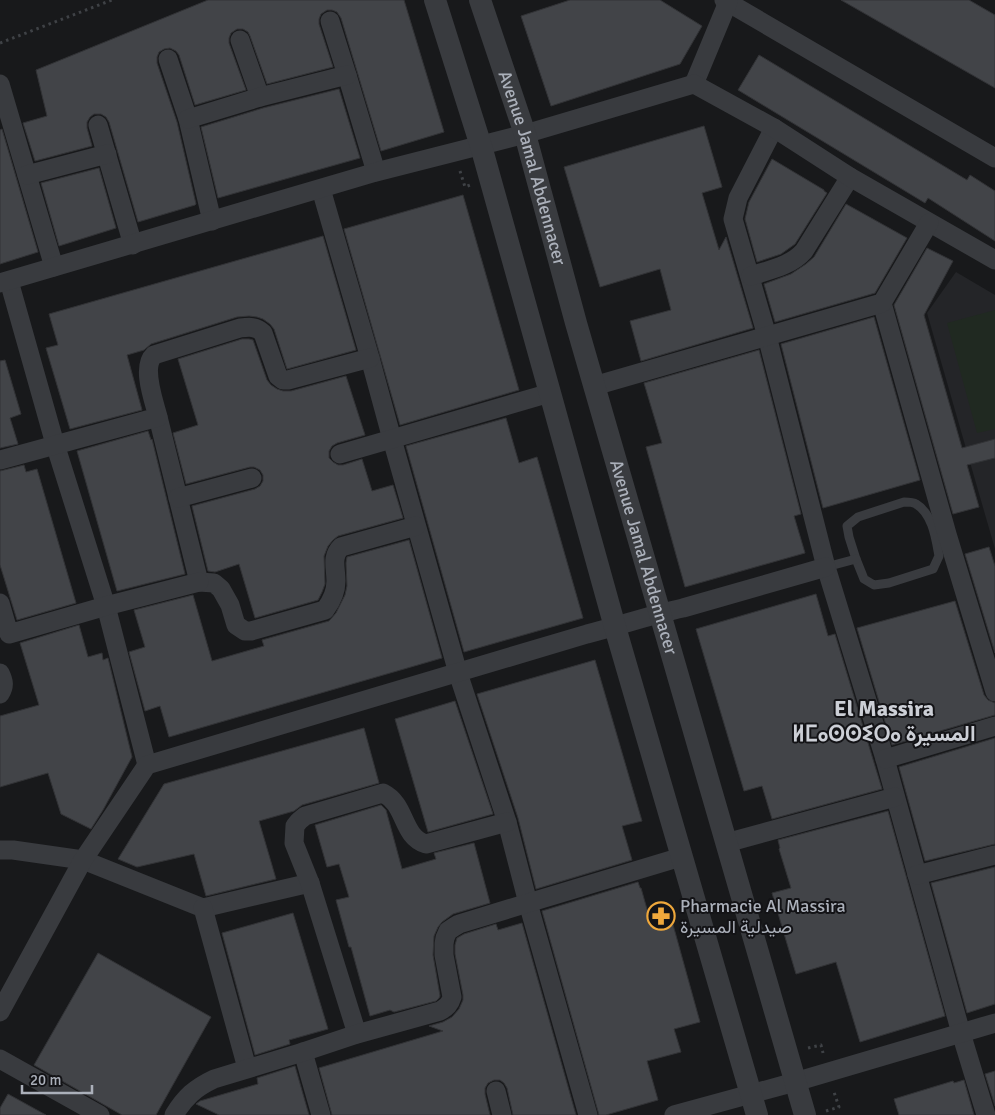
<svg xmlns="http://www.w3.org/2000/svg" width="995" height="1115" font-family="Signika,Vazirmatn,'Noto Sans Tifinagh',sans-serif">
<style>
.built{fill:#242528}
.green{fill:#202921}
.building{fill:#424448;stroke:#323336}
.lines{fill:none;stroke-linecap:round;stroke-linejoin:round}
.path{stroke:#3f4246;stroke-width:3;stroke-dasharray:2.5 4;stroke-linecap:butt}
.service{stroke:#393b3f;stroke-width:9}
.minor{stroke:#393b3f;stroke-width:19}
.tertiary{stroke:#393b3f;stroke-width:22}
.labels{text-anchor:middle;stroke-width:4;stroke-linejoin:round;paint-order:stroke}
.street-label{font-size:18px;fill:#abb0ba;stroke:#131316}
.poi-label{font-size:18px;fill:#abb0ba;stroke:#131316;text-anchor:start}
.district-label{font-size:22px;font-weight:bold;fill:#cccfd6;stroke:#131316}
</style>
<rect width="100%" height="100%" fill="#18191b"/>
<!-- built -->
<path class="built" d="M956,272L995,295V549L927,313Z"/>
<!-- green -->
<path class="green" d="M995,310V429L977,433L947,323Z"/>
<!-- building -->
<g class="building">
<path d="M208,0H404L444,132L381,151L341,18L337,12L332,10H327L321,14L319,19V24L333,67L267,84L250,36L248,32L243,29H237L231,33L229,38V43L246,90L195,105L179,55L176,51L170,48L164,49L159,52L157,57V63L177,122L196,204L195,205L138,222L109,122L106,117L101,114H94L90,117L87,122V128L92,146L35,161L23,123L47,116L36,70Z"/>
<path d="M570,0H660L702,26L680,64L551,106L521,16Z"/>
<path d="M841,0H969L995,15V88Z"/>
<path d="M759,55L967,180L970,175L995,191V241L928,198L925,203L738,90Z"/>
<path d="M339,89L360,158L218,198L201,127L263,108Z"/>
<path d="M704,126L722,187L702,193L719,250L726,237L753,328L641,361L630,321L671,310L660,269L600,287L564,167Z"/>
<path d="M2,129L38,252L0,264V130Z"/>
<path d="M772,159L824,190V191L827,193L795,244L781,254L757,262L745,219L749,202Z"/>
<path d="M99,168L116,228L59,246L41,183Z"/>
<path d="M463,195L519,390L400,425L344,229Z"/>
<path d="M846,204L907,238L875,293L775,322L764,284L791,274L806,264L814,257Z"/>
<path d="M323,236L356,350L287,369L274,329L270,324L263,319L257,317L249,316L237,317L151,344L144,350L127,355L142,410L70,429L46,348L58,345L49,314Z"/>
<path d="M927,248L953,261L924,315L962,448L995,439V458L967,465L979,507L953,514L894,305Z"/>
<path d="M874,317L920,480L823,508L781,344Z"/>
<path d="M242,339H249L253,340L267,380L271,385L277,389L283,391H291L346,376L365,435L337,443L332,446L329,451V458L333,462L338,465H343L362,459L372,491L393,485L403,518L338,536L333,540L328,546L324,556L325,584L322,592L318,600L255,618L239,564L215,572L208,571L192,506L255,489L260,486L263,481V475L260,470L254,467H250L186,484L173,433L198,425L178,359Z"/>
<path d="M759,350L801,514L794,516L805,553L685,587L646,447L662,443L644,383Z"/>
<path d="M5,360L21,414L10,418L18,444L0,448V361Z"/>
<path d="M506,418L519,463L537,457L583,618L464,652L406,446Z"/>
<path d="M148,431L151,440L152,439L185,574L117,591L77,451Z"/>
<path d="M24,465L26,472L37,469L76,603L17,620L0,565V471Z"/>
<path d="M409,540L442,658L169,737L160,706L145,711L129,652L145,647L134,610L193,595L212,661L264,646L262,640L329,621L336,613L345,595L347,586L346,563L347,557Z"/>
<path d="M989,547L995,566V653L965,554Z"/>
<path d="M816,594L828,636L835,634L882,789L772,819L762,786L744,791L696,629Z"/>
<path d="M955,601L984,695L988,700L995,703V715L892,745L857,628Z"/>
<path d="M79,625L88,657L102,653L103,660L108,658L132,757L103,810L91,829L61,814L48,773L0,787V716L39,705L20,643Z"/>
<path d="M595,660L642,821L622,826L632,860L536,889L518,818L477,694Z"/>
<path d="M455,701L493,814L428,832L395,719Z"/>
<path d="M364,728L379,783L302,805L294,811L259,821L276,879L206,896L194,854L137,867L118,859L164,784Z"/>
<path d="M995,738V844L925,861L899,767Z"/>
<path d="M381,805L386,810L402,869L436,859L434,853L474,843L490,903L453,914L442,922L438,927L434,936L433,955L440,996L439,998L436,1001L394,1012L390,1010L370,1016L351,947H349L336,900L349,897L339,864L327,867L315,825Z"/>
<path d="M888,811L945,1016L860,1042L836,962L796,974L772,893L791,888L779,849L780,848L778,840Z"/>
<path d="M995,867V1004L967,1013L931,883Z"/>
<path d="M638,882L640,888H641L652,927L672,921L700,1022L674,1029L681,1052L647,1061L658,1100L606,1115H599L542,911Z"/>
<path d="M293,913L328,1029L289,1040L290,1044L255,1055L222,933Z"/>
<path d="M522,923L576,1115H513L507,1088L504,1083L500,1080H494L488,1083L485,1088V1094L490,1115H332L319,1068L443,1031L429,1026L443,1022L452,1017L459,1009L463,1000V995L455,954V945L457,938L464,934L496,924L498,930Z"/>
<path d="M98,953L211,1017L156,1115H122L34,1065Z"/>
<path d="M295,1066L309,1115H219L196,1104L200,1101L258,1084L257,1078Z"/>
<path d="M995,1071V1106L985,1074Z"/>
<path d="M964,1080L974,1115H899L894,1099L953,1081L954,1083Z"/>
<path d="M8,1094L46,1115H0V1108Z"/>
</g>
<g class="lines">
<!-- path -->
<g class="path">
<path d="M0,43L112,0"/>
<path d="M460,171L465,187L470,185"/>
<path d="M808,1048L821,1045L823,1053"/>
<path d="M826,1111L839,1107L834,1092"/>
</g>
<!-- service -->
<g class="service">
<path d="M904,502C908,502 913,502 916,504C933,514 936,540 939,556L933,569L889,583L874,585L864,579L856,559L849,537L847,526L858,517Z"/>
<path d="M826,567L856,559"/>
</g>
<!-- minor -->
<g class="minor">
<path d="M724,0L995,158"/>
<path d="M330,21L347,75L376,172"/>
<path d="M240,40L260,97"/>
<path d="M168,59L188,119L212,221"/>
<path d="M0,84L54,267"/>
<path d="M694,84L728,2"/>
<path d="M188,119L260,97L347,75"/>
<path d="M98,125L133,245"/>
<path d="M774,128L738,198L733,219L767,336L826,567L885,759L961,1033L986,1115"/>
<path d="M27,175L107,154"/>
<path d="M321,189L370,358L392,439L458,673L507,822L528,903L588,1115"/>
<path d="M751,276C769,270 791,266 804,251L850,177"/>
<path d="M9,281L55,444L106,606L147,765"/>
<path d="M0,283L376,172L525,134L694,84L774,128L850,177L995,260"/>
<path d="M882,303L947,534L995,692"/>
<path d="M594,386L882,303L929,223"/>
<path d="M158,417L199,582L214,583L221,589L230,605L236,625L245,631H251L325,610C331,602 336,591 336,581C336,568 331,557 341,547L416,526"/>
<path d="M340,454L550,393"/>
<path d="M0,460L158,417C154,401 141,367 154,355L240,328C249,327 256,326 263,333L278,376L283,380H288L370,358"/>
<path d="M178,498L252,478"/>
<path d="M0,603L9,634L106,606L199,582"/>
<path d="M0,673C4,681 5,686 0,694"/>
<path d="M885,759L995,726"/>
<path d="M726,843L895,797"/>
<path d="M0,850H13L83,860L203,908L310,883"/>
<path d="M917,875L995,855"/>
<path d="M203,908L247,1068"/>
<path d="M0,1012L83,860L147,765L587,634C619,626 650,615 683,608L826,567"/>
<path d="M357,1034L310,883L294,843L295,826L299,821L305,816L383,793C407,805 401,836 426,844L507,822"/>
<path d="M303,1052L321,1115"/>
<path d="M0,1059L100,1115"/>
<path d="M496,1091L502,1115"/>
<path d="M174,1115C185,1097 195,1088 214,1079L303,1052L357,1034L440,1011C447,1007 450,1004 452,997L444,955V944L445,938L448,931L454,927L459,924L528,903L681,857"/>
<path d="M674,1115L795,1082L995,1023"/>
</g>
<!-- tertiary -->
<g class="tertiary">
<path d="M435,0L481,146L550,393L615,627L757,1115"/>
<path id="s1" d="M480,0L525,134L576,323L805,1115"/>
</g>
</g>
<!-- icons -->
<defs>
<g id="pharmacy-ring" transform="scale(1.4375)"><circle r="9.5" fill="#131316" stroke="#efa83c" stroke-width="1.5"/><path d="M-2-6h4v4h4v4h-4v4h-4v-4h-4v-4h4Z" fill="#efa83c"/></g>
</defs>
<g fill-rule="evenodd">
<use href="#pharmacy-ring" x="661" y="916"/>
</g>
<g class="labels">
<!-- street labels -->
<g class="street-label">
<text dy="6" stroke="none"><textPath href="#s1" startOffset="176">Avenue Jamal Abdennacer</textPath></text>
<text dy="6" stroke="none"><textPath href="#s1" startOffset="581">Avenue Jamal Abdennacer</textPath></text>
</g>
<!-- poi labels -->
<g class="poi-label">
<text x="680" y="912">Pharmacie Al Massira<tspan x="680" dy="21">صيدلية المسيرة</tspan></text>
</g>
<!-- district labels -->
<g class="district-label">
<text x="884" y="716">El Massira<tspan x="884" dy="25">ⵍⵎⴰⵙⵙⵉⵔⴰ المسيرة</tspan></text>
</g>
</g>
<!-- scale -->
<path d="M22 1085v8h70v-8" fill="none" stroke="#abb0ba" stroke-width="2.5"/>
<text x="30" y="1085" font-size="15" fill="#abb0ba" stroke="#131316" stroke-width="4" paint-order="stroke">20 m</text>
</svg>
